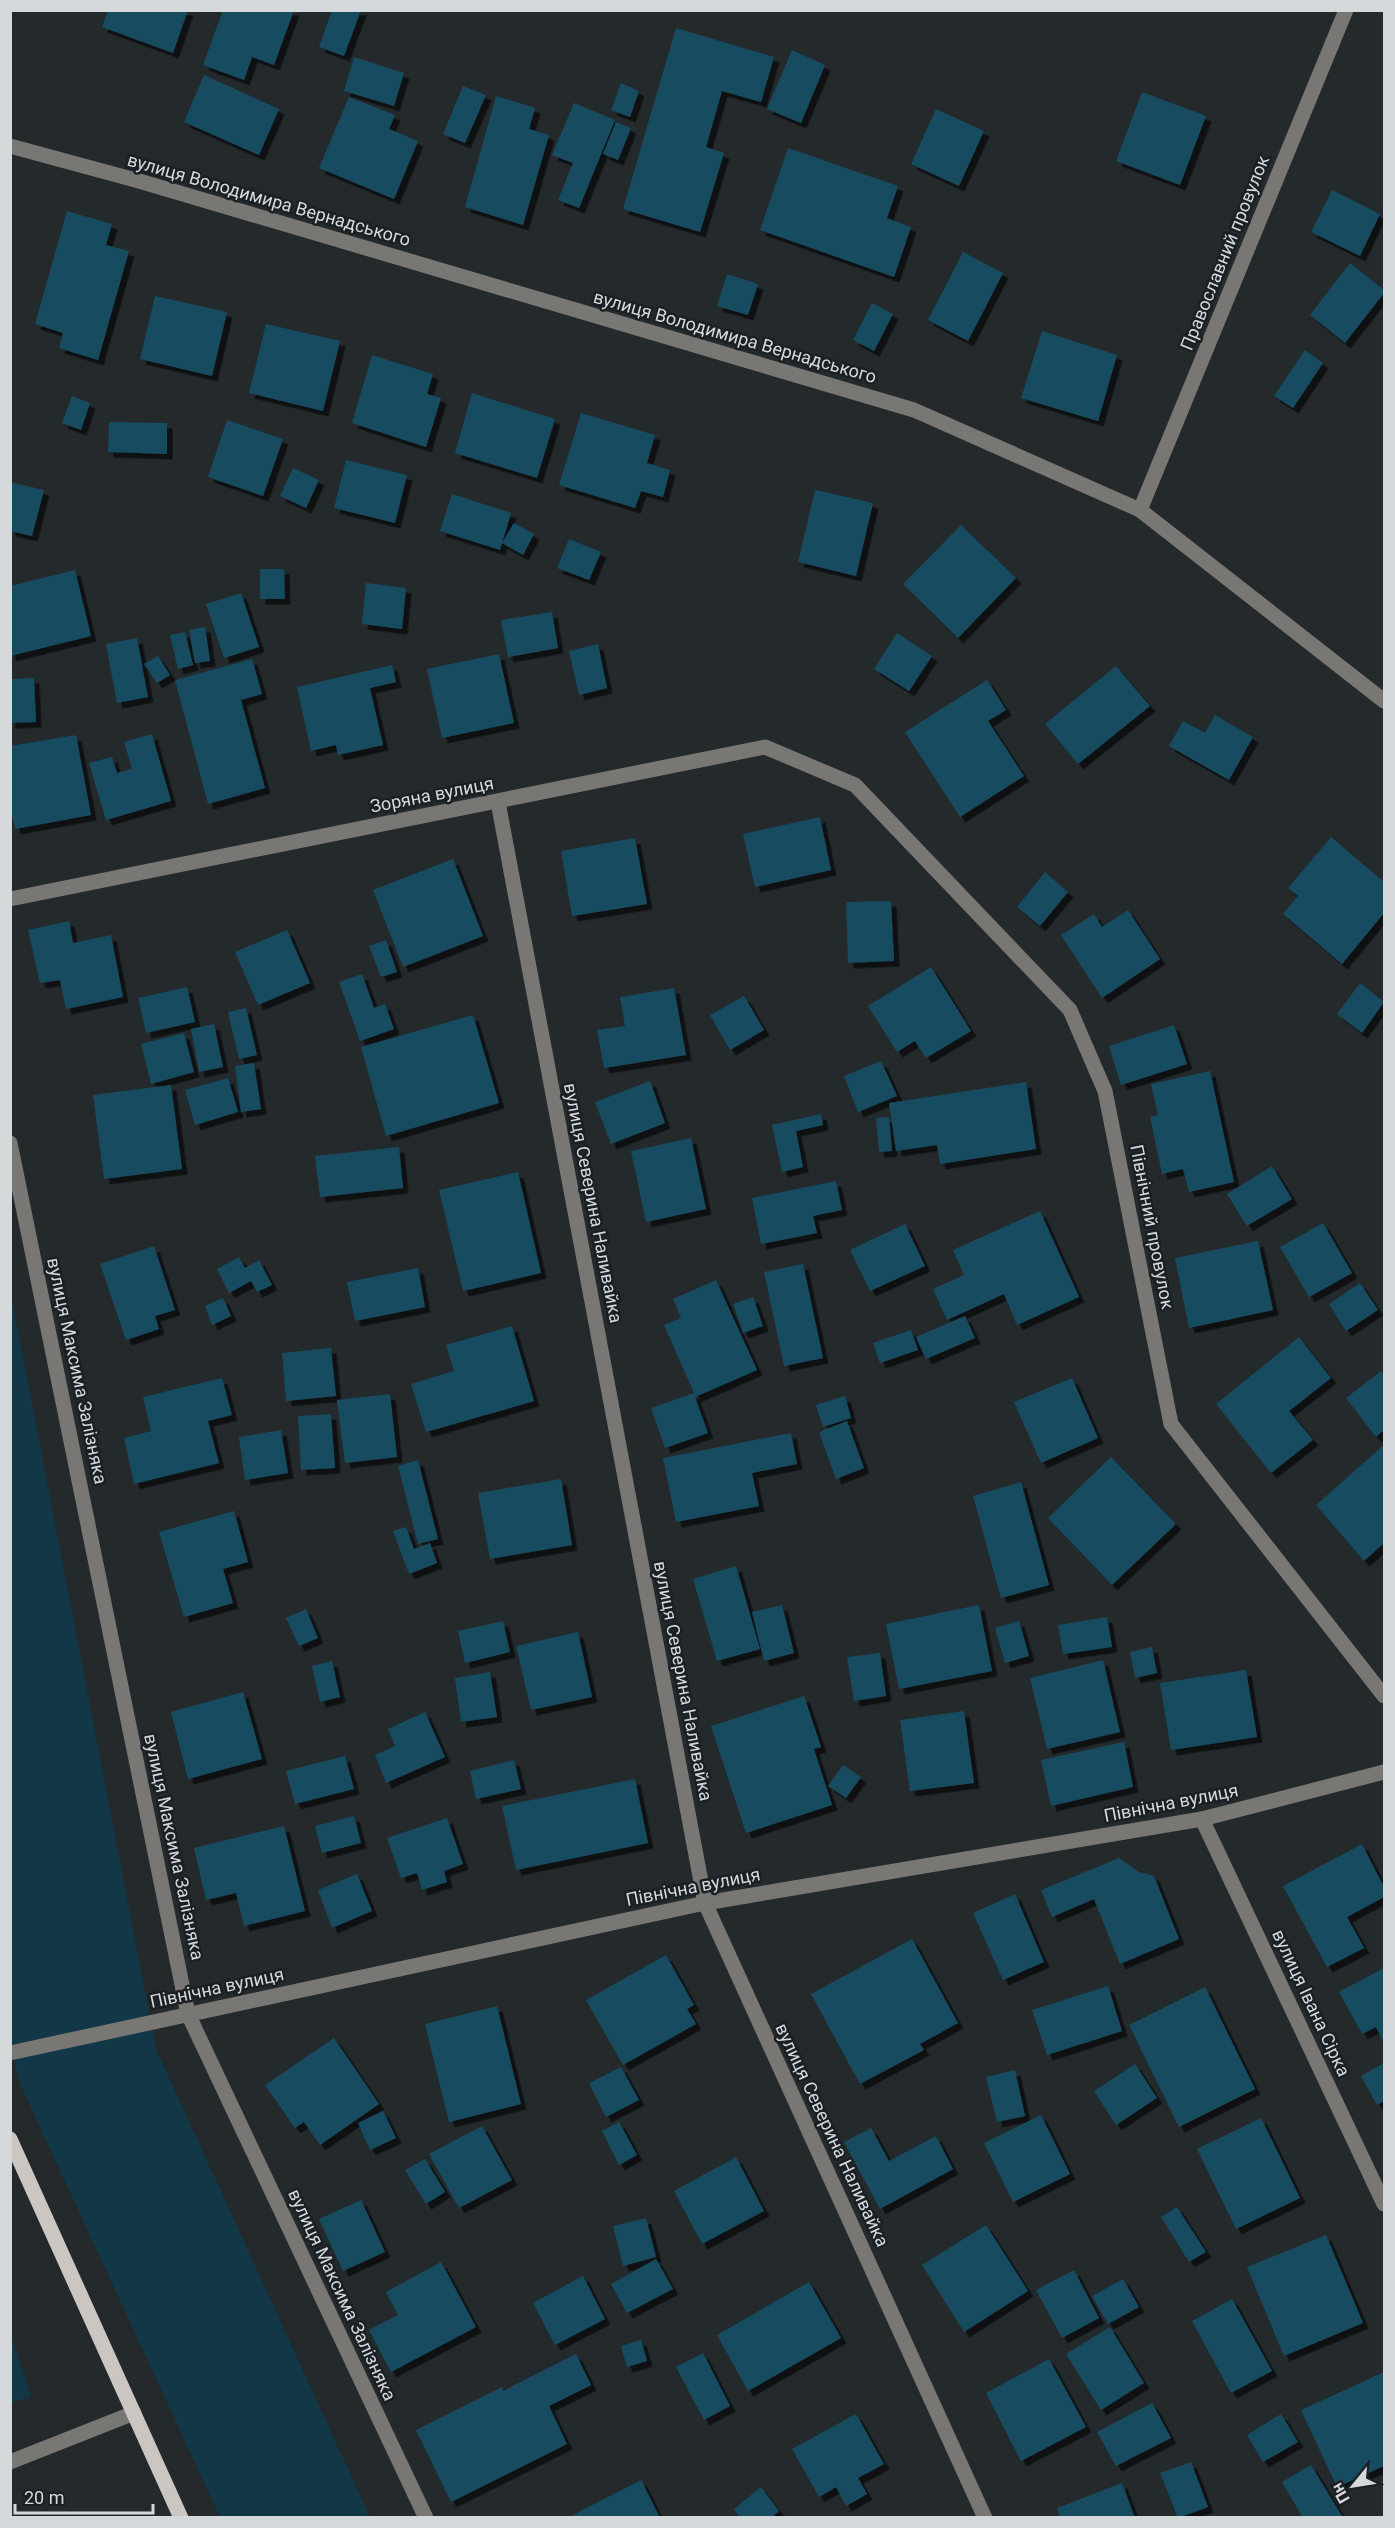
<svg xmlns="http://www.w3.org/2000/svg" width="1395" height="2528" font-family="Roboto,sans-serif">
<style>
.green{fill:#123747}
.building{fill:#194b60;filter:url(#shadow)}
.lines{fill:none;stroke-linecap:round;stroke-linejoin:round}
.minor{stroke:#797774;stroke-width:15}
.major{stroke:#cbc6c1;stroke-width:15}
.labels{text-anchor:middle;stroke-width:5;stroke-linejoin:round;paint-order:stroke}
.street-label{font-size:18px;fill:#d5d9db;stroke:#1a2023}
</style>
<defs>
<filter id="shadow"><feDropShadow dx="5.5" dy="5.5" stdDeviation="0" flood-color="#0009"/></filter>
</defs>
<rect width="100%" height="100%" fill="#24292c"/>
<!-- green -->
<g class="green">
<path d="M10,1289L156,2049L370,2517H220L19,2082L10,2041Z"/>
<path d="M11,2335L31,2397L11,2403H10Z"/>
</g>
<!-- building -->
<g class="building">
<path d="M108,10H188L173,53L102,27Z"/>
<path d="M223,10H294L274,65L252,57L244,80L203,65Z"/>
<path d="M332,10H361L344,56L319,47Z"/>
<path d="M676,28L774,57L761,102L722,91L706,147L724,153L700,232L623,209Z"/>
<path d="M792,50L825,65L801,123L767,109Z"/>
<path d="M354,57L404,73L394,106L344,91Z"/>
<path d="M204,75L279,109L259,155L184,122Z"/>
<path d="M621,83L639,91L630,117L611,110Z"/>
<path d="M463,86L486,95L465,143L443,134Z"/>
<path d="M1142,92L1206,116L1180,185L1116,161Z"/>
<path d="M496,96L535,108L529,129L549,135L523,225L465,207Z"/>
<path d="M349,97L395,115L389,129L418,141L394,199L319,168Z"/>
<path d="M574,103L615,120L579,208L558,200L573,163L552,155Z"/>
<path d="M936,109L984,131L959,186L911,164Z"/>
<path d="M616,122L631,128L618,160L603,154Z"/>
<path d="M788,148L898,186L887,218L911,227L894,277L760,230Z"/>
<path d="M1332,190L1380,214L1360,256L1311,232Z"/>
<path d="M67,211L112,224L106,245L129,251L98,360L59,348L63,333L35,324Z"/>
<path d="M963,252L1003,273L968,341L928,320Z"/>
<path d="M1350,263L1384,290V293L1345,343L1310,315Z"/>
<path d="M727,274L758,284L748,315L717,306Z"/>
<path d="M155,296L227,312L212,376L140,359Z"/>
<path d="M872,303L893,314L874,351L853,340Z"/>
<path d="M266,324L340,341L323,411L249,393Z"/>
<path d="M1042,331L1117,355L1098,421L1021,398Z"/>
<path d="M1305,350L1323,363L1293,408L1274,396Z"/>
<path d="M372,355L433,374L427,394L441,398L426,447L352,423Z"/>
<path d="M472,393L555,419L537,478L455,453Z"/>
<path d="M72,396L90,403L81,430L62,423Z"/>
<path d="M581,413L655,435L647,463L670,470L663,497L641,491L635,508L559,485Z"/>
<path d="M227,420L283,439L263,496L208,477Z"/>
<path d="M109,422L167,423V454L108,452Z"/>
<path d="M346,460L407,475L395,523L334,508Z"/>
<path d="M293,468L319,480L306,508L280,496Z"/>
<path d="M10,482L44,490L32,536L10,531Z"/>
<path d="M815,490L873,503L856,576L798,562Z"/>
<path d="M452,494L511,513L500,550L440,531Z"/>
<path d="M514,523L534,534L523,555L502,543Z"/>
<path d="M961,525L1016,578L958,638L903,584Z"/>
<path d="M569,539L601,552L589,580L557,568Z"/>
<path d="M260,569H284L285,599H260Z"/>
<path d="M75,570L91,636L10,656V586Z"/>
<path d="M366,583L406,588L402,629L362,624Z"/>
<path d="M241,593L259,647L224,658L206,604Z"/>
<path d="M552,612L558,648L508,657L501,620Z"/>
<path d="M205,627L210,661L195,663L189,630Z"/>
<path d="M185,632L193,665L178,669L170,635Z"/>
<path d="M897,633L932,656L909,691L874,669Z"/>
<path d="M137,638L148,697L117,703L106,644Z"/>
<path d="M598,644L607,688L579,695L569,651Z"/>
<path d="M499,654L514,723L442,738L427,669Z"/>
<path d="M158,656L170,675L157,683L144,664Z"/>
<path d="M252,659L262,694L241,700L265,788L208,804L175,680Z"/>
<path d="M392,665L396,682L370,688L383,745L338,755L336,745L311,751L297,687Z"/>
<path d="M1116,666L1150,706L1078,764L1045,724Z"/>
<path d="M34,678L36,722L10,723V679Z"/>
<path d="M987,680L1006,710L988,721L1024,776L960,817L905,732Z"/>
<path d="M1215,715L1253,737L1229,780L1169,746L1183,721L1205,733Z"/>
<path d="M152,734L171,801L106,820L89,763L112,757L117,773L132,769L124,742Z"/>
<path d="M76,735L91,815L15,829L10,805V746Z"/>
<path d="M820,817L831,870L755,887L743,834Z"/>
<path d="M1331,837L1384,882V913L1342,964L1283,914L1298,896L1288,888Z"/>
<path d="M635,838L647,904L572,916L561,851Z"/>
<path d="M453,859L483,936L403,967L373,890Z"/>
<path d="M1045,872L1068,892L1040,926L1017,907Z"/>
<path d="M891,901L894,961L848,963L846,902Z"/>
<path d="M1128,910L1160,959L1102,998L1061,935L1094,914L1102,927Z"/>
<path d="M69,921L73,943L111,935L123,997L66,1009L60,980L40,983L28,930Z"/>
<path d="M287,930L310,983L258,1005L235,952Z"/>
<path d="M386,940L397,972L381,977L369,946Z"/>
<path d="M931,967L971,1031L926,1058L915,1041L897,1052L868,1006Z"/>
<path d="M362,974L374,1008L385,1004L394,1029L360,1041L339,982Z"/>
<path d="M1360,983L1384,1002L1362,1033L1337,1014Z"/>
<path d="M187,987L195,1022L146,1033L138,998Z"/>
<path d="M674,988L686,1055L604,1068L597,1030L625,1026L620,997Z"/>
<path d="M744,996L764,1030L730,1050L710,1015Z"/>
<path d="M246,1008L257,1055L239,1059L228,1012Z"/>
<path d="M473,1015L499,1103L386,1136L361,1047Z"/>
<path d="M214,1024L223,1067L199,1072L191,1029Z"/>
<path d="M1174,1025L1187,1064L1121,1085L1109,1046Z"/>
<path d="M184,1033L194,1072L151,1084L141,1044Z"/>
<path d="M881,1061L897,1096L858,1112L844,1076Z"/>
<path d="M254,1063L261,1109L241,1112L235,1066Z"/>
<path d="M1210,1071L1234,1182L1189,1192L1183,1169L1162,1174L1150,1117L1158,1115L1151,1084Z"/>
<path d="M228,1078L238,1112L195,1125L185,1090Z"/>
<path d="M650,1081L665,1123L611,1144L595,1102Z"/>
<path d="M1026,1082L1036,1149L940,1164L937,1145L896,1151L889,1103Z"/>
<path d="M171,1085L182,1169L104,1179L93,1095Z"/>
<path d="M821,1114L823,1125L796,1131L803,1167L782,1172L772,1125Z"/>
<path d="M889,1117L892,1151L879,1152L876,1118Z"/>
<path d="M691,1138L706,1209L646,1222L631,1151Z"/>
<path d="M399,1147L403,1188L320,1197L315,1156Z"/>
<path d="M1272,1166L1292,1199L1247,1226L1227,1194Z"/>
<path d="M518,1172L541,1273L463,1291L439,1190Z"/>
<path d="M836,1181L842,1210L813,1216L817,1233L761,1244L752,1198Z"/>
<path d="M1040,1211L1079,1297L1017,1325L1004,1294L947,1320L933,1289L964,1275L953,1250Z"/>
<path d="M1323,1223L1352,1273L1309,1297L1280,1247Z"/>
<path d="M905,1224L925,1266L870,1291L850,1250Z"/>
<path d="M1258,1241L1273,1310L1189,1328L1175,1258Z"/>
<path d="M154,1246L175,1310L155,1316L159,1329L126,1340L100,1264Z"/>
<path d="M239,1257L245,1268L259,1260L272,1285L257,1292L251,1281L229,1293L217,1269Z"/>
<path d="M803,1264L823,1358L784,1366L764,1272Z"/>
<path d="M418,1268L425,1307L355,1321L347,1282Z"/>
<path d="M716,1280L757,1370L695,1397L708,1433L665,1448L651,1408L694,1393L664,1325L681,1318L673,1299Z"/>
<path d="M1360,1283L1378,1310L1346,1331L1329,1304Z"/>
<path d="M753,1297L763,1326L743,1333L733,1304Z"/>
<path d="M223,1298L231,1316L212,1325L205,1306Z"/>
<path d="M965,1316L975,1338L926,1359L916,1337Z"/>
<path d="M512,1326L534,1401L426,1432L411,1384L454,1371L446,1345Z"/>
<path d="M911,1330L918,1350L880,1363L873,1343Z"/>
<path d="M1299,1337L1331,1378L1289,1411L1313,1440L1271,1473L1216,1404Z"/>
<path d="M331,1348L336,1396L286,1401L282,1353Z"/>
<path d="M1381,1371L1384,1375V1430L1376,1437L1346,1398Z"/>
<path d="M222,1378L232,1415L208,1421L219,1463L134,1484L124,1438L151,1431L143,1397Z"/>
<path d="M1072,1378L1098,1438L1041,1463L1014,1402Z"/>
<path d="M390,1394L397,1457L345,1463L337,1400Z"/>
<path d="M845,1396L851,1418L823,1427L816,1405Z"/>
<path d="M331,1414L335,1468L301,1470L298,1416Z"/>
<path d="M847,1421L864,1468L836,1479L819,1432Z"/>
<path d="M281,1430L288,1473L245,1480L239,1437Z"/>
<path d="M791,1433L797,1464L752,1473L759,1506L676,1522L663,1458Z"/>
<path d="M1384,1445V1543L1364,1561L1316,1505Z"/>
<path d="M1111,1457L1176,1524L1112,1585L1048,1518Z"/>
<path d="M418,1460L438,1539L418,1544L398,1466Z"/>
<path d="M561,1479L572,1545L490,1559L478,1493Z"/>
<path d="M1021,1482L1049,1585L1001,1598L973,1496Z"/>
<path d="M234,1511L248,1562L223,1569L233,1603L184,1617L159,1532Z"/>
<path d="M406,1527L414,1549L430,1543L437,1563L409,1574L393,1531Z"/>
<path d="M736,1566L760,1649L717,1661L693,1579Z"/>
<path d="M782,1605L794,1653L764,1661L752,1612Z"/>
<path d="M979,1605L992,1671L899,1689L886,1624Z"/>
<path d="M306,1609L318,1638L299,1646L286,1618Z"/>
<path d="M1107,1617L1112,1647L1063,1654L1058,1625Z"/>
<path d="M503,1621L510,1652L465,1663L458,1631Z"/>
<path d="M1019,1621L1029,1656L1005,1663L995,1628Z"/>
<path d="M578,1632L592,1697L531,1710L516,1646Z"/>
<path d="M1152,1647L1157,1673L1135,1678L1130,1652Z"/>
<path d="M880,1653L886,1696L854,1701L847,1657Z"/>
<path d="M1103,1660L1120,1732L1047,1749L1030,1678Z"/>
<path d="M332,1661L340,1697L320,1702L312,1666Z"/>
<path d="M1246,1670L1257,1737L1171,1750L1160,1683Z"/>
<path d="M490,1672L497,1717L461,1722L455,1678Z"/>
<path d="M243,1692L262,1759L188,1779L171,1712Z"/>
<path d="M804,1696L821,1747L814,1749L832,1805L746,1833L711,1726Z"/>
<path d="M964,1711L974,1783L910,1791L900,1720Z"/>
<path d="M425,1712L445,1757L386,1783L375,1755L395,1746L388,1729Z"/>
<path d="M1124,1742L1133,1787L1051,1806L1041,1760Z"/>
<path d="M345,1756L354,1789L295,1804L286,1771Z"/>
<path d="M514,1760L521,1789L476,1799L470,1771Z"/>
<path d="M843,1765L861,1777L846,1798L828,1786Z"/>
<path d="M635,1779L648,1843L516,1870L502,1806Z"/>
<path d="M354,1816L361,1843L322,1853L315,1826Z"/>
<path d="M447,1818L463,1864L444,1871L447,1882L422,1890L417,1873L401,1878L387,1838Z"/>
<path d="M284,1826L305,1911L244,1926L236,1893L206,1900L194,1848Z"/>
<path d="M1362,1844L1384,1887V1897L1347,1917L1364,1948L1327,1967L1283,1886Z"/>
<path d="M1119,1858L1139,1872L1154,1876L1179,1939L1120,1964L1094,1899L1052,1917L1041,1890Z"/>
<path d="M357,1874L372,1911L332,1928L318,1890Z"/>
<path d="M1015,1894L1044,1962L1003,1980L973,1913Z"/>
<path d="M912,1939L958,2023L920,2044L924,2050L860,2084L811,1994Z"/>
<path d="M666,1955L694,2005L687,2009L696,2024L623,2065L586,2000Z"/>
<path d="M1384,1968V2043L1376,2027L1362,2034L1339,1992Z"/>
<path d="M1108,1986L1122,2031L1047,2055L1032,2010Z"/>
<path d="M1205,1987L1255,2089L1179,2127L1129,2025Z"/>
<path d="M497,2006L521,2104L449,2122L425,2024Z"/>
<path d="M334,2038L379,2104L320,2145L304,2122L295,2128L265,2085Z"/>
<path d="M1384,2063V2101L1377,2105L1361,2076Z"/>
<path d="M1135,2064L1157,2098L1116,2125L1094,2091Z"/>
<path d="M621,2067L639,2100L606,2117L589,2083Z"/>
<path d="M1015,2070L1025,2116L997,2122L986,2077Z"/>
<path d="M383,2111L396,2138L370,2150L358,2123Z"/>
<path d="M1041,2115L1070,2174L1013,2202L984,2143Z"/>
<path d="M1261,2118L1300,2198L1236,2229L1197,2149Z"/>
<path d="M619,2122L637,2155L619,2165L602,2131Z"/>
<path d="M482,2126L512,2180L459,2208L429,2154Z"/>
<path d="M871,2128L889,2161L936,2136L953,2169L880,2209L844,2142Z"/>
<path d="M736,2157L764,2211L702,2244L674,2191Z"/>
<path d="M425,2159L445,2192L426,2204L405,2170Z"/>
<path d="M361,2200L385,2252L343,2271L319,2219Z"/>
<path d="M1177,2207L1206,2252L1189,2262L1161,2217Z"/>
<path d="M646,2218L656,2257L623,2266L613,2226Z"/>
<path d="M986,2225L1028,2291L964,2332L922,2265Z"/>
<path d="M1326,2235L1363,2323L1284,2356L1247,2267Z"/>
<path d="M656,2259L673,2289L627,2313L611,2284Z"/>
<path d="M441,2262L476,2327L391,2372L369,2330L398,2315L386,2292Z"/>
<path d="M1074,2270L1099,2318L1062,2338L1036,2290Z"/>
<path d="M583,2276L605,2319L555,2345L533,2303Z"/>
<path d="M1123,2279L1139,2307L1108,2324L1092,2296Z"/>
<path d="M809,2282L841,2338L748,2391L717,2335Z"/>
<path d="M1232,2299L1272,2371L1231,2393L1192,2321Z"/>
<path d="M1110,2327L1144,2383L1101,2410L1066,2354Z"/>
<path d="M641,2340L647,2361L627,2367L621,2346Z"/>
<path d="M703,2353L730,2406L704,2420L676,2367Z"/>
<path d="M576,2354L591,2385L549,2406L567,2444L451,2502L416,2430L502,2387L503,2391Z"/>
<path d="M1049,2359L1086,2427L1021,2461L986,2393Z"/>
<path d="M1384,2372V2466L1337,2487L1301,2410Z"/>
<path d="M1152,2403L1171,2438L1116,2466L1097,2432Z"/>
<path d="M856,2414L884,2464L858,2478L867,2494L846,2506L836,2487L819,2497L792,2449Z"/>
<path d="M1281,2414L1298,2442L1263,2462L1247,2435Z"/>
<path d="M1191,2462L1208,2507L1178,2518L1160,2473Z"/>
<path d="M1311,2465L1343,2518H1303L1282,2482Z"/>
<path d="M641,2480L660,2518H575L573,2515Z"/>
<path d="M1122,2483L1135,2518H1060L1057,2508Z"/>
<path d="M761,2487L779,2511L771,2518H740L734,2509Z"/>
</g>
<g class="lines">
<!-- minor -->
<g class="minor">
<path d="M10,146L139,181L914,410L1140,510L1384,701"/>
<path d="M1140,510L1346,10"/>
<path d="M498,802L705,1903L985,2518"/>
<path d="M10,899L765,747L855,785L1070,1010L1105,1091L1171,1424L1384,1696"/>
<path d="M10,1143L188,2014L426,2518"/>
<path d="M1202,1819L1384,2204"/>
<path d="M10,2053L705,1903L1202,1819L1384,1772"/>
<path d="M10,2462L134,2413"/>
</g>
<!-- major -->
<path class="major" d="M10,2139L181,2518"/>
</g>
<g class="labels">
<!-- street labels -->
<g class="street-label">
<text transform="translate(269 200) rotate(16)" y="6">вулиця Володимира Вернадського</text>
<text transform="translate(1225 253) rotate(-68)" y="6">Православний провулок</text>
<text transform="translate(735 337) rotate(16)" y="6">вулиця Володимира Вернадського</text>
<text transform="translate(432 795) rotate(-11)" y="6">Зоряна вулиця</text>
<text transform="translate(593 1203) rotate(79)" y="6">вулиця Северина Наливайка</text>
<text transform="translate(1152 1227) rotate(79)" y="6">Північний провулок</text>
<text transform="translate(77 1371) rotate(78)" y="6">вулиця Максима Залізняка</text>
<text transform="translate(683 1681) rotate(79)" y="6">вулиця Северина Наливайка</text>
<text transform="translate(1171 1803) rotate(-11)" y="6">Північна вулиця</text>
<text transform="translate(174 1847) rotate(78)" y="6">вулиця Максима Залізняка</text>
<text transform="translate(693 1887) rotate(-11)" y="6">Північна вулиця</text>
<text transform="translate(217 1988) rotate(-12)" y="6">Північна вулиця</text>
<text transform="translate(1311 2003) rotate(65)" y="6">вулиця Івана Сірка</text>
<text transform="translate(832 2135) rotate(65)" y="6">вулиця Северина Наливайка</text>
<text transform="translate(342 2295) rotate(65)" y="6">вулиця Максима Залізняка</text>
</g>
</g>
<!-- border -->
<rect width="1395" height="2528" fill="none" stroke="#d5d9db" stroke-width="24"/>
<!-- north arrow -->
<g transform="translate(1353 2486) rotate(240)" stroke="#1a2023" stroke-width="4.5" paint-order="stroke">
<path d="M0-4.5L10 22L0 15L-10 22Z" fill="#d5d9db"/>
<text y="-9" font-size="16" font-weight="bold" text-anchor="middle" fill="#d5d9db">Пн</text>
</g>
<!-- scale -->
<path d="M15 2504v9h138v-9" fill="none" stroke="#d5d9db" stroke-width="3"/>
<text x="24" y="2504" font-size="18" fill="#d5d9db" stroke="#1a2023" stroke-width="4.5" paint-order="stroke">20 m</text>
</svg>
